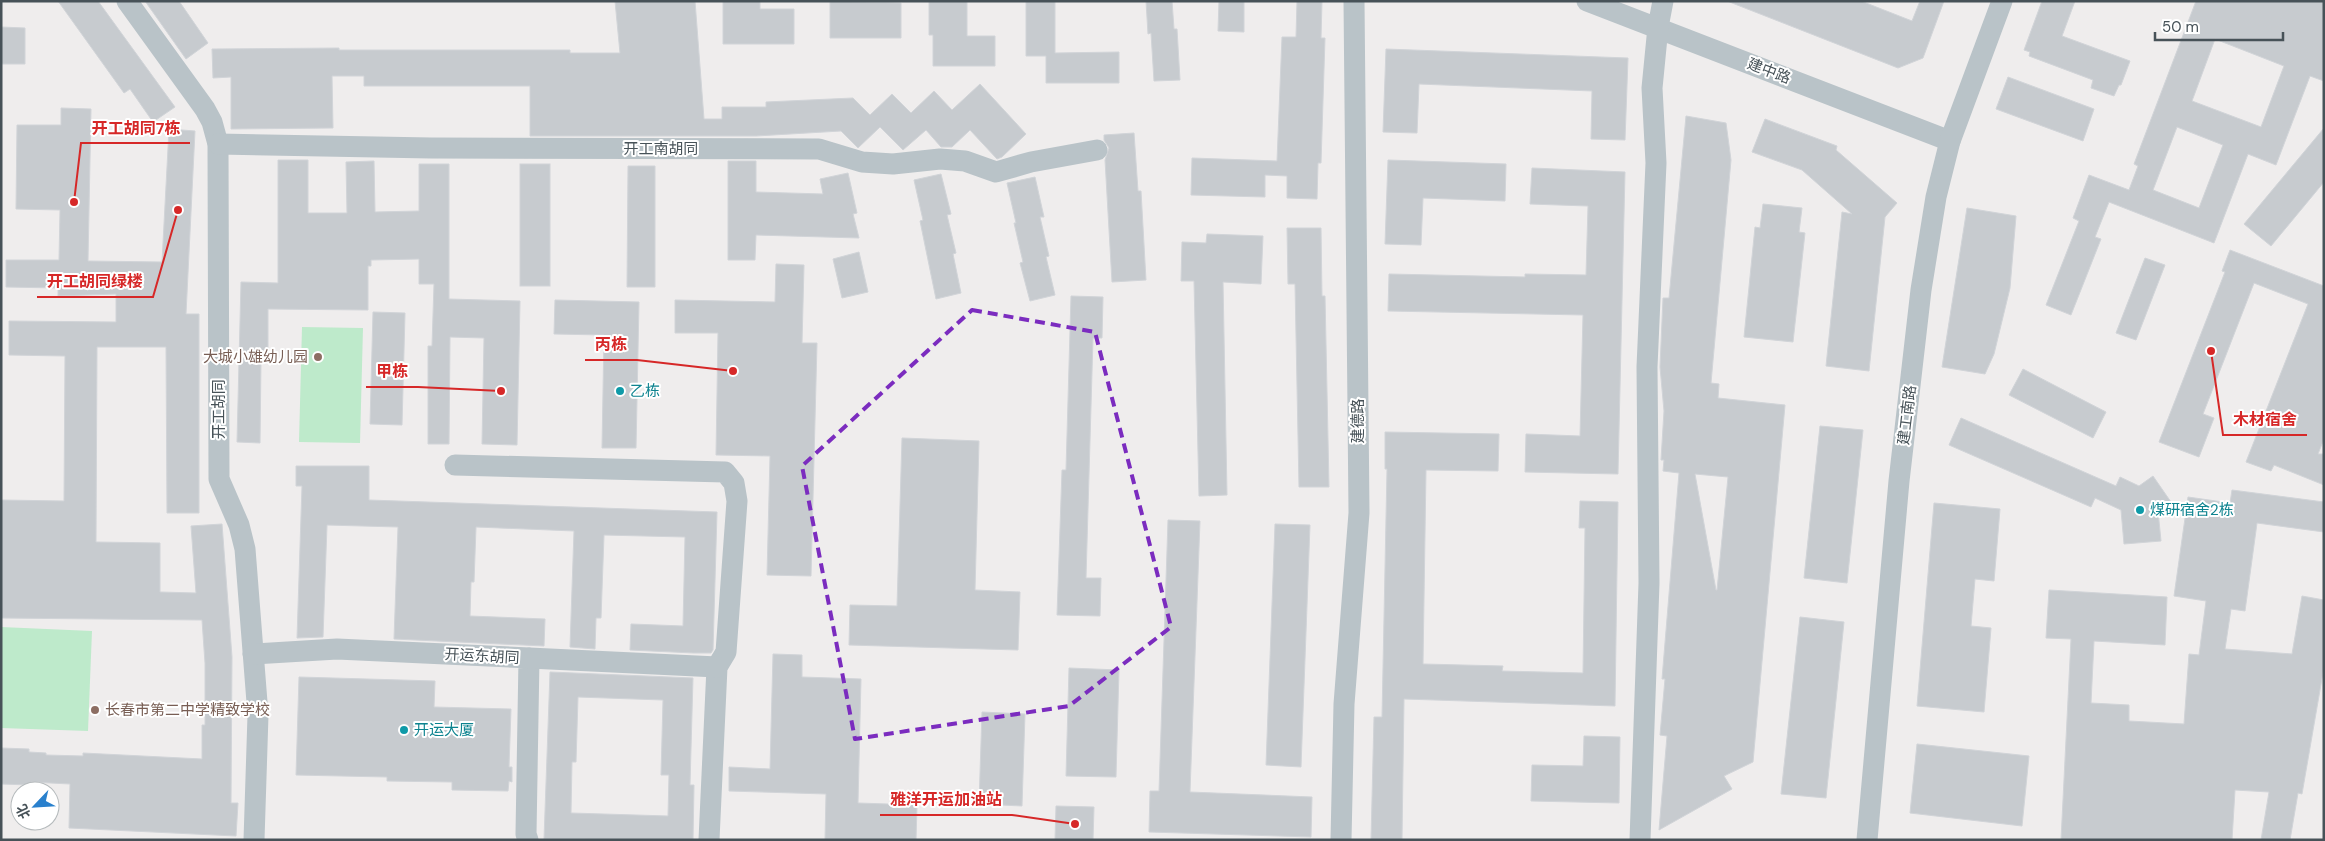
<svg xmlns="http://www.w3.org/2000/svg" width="2325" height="841" font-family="'DM Sans','Noto Sans SC',sans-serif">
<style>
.green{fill:#beeacb}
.building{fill:#c7cbcf;stroke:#d1d4d8;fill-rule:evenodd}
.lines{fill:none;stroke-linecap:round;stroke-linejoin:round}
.minor{stroke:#b9c3c8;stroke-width:21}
.marked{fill:none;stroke:#7b2cbf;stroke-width:4;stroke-dasharray:10 6;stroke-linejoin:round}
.education-dot{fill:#8d6e63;stroke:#fff;stroke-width:2}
.culture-dot{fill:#0f9aa8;stroke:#fff;stroke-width:2}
.labels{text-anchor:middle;stroke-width:4;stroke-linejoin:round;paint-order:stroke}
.street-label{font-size:15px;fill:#475258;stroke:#fff}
.education-label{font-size:15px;fill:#785e54;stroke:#fff;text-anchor:end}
.culture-label{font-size:15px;fill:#0d838f;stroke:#fff;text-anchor:start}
.leader{fill:none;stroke:#d62828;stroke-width:2}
.callout-dot{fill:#d62828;stroke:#fff;stroke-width:2}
.callout-label{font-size:16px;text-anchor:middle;font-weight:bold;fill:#d62828;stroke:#fff;stroke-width:4;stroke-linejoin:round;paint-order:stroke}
</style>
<rect width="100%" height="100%" fill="#efeded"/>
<!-- green -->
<g class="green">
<path d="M302,327L363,328L360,443L299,442Z"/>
<path d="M1,627L92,631L88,731L1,728Z"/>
</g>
<!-- building -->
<g class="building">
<path d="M58,1H98L175,107L153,122L130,89L124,93Z"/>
<path d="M145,1H179L208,43L186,59Z"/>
<path d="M615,1H695L704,119H722V107H766V102L853,98L870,115L892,94L911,113L934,91L952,110L980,84L1026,134L1002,157L997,159L970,130L952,147H941L926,130L903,150L880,127L858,148L841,131L756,136H530V86H364V76H332L333,128L231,129V77L213,78L212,49L339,48V50H570V53H620Z"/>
<path d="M723,1H760V9H794V44H723Z"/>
<path d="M830,1L901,3V38H830Z"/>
<path d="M929,1H967V36H995V66H933V35H929Z"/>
<path d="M1026,1H1055V53L1119,52V83H1046V56H1026Z"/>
<path d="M1146,1H1172L1174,29H1177L1180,80L1154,81L1151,33L1148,34Z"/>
<path d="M1219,1H1244V32L1218,31Z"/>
<path d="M1297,1H1322L1321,38H1325L1321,163H1318L1317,199L1287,198V176L1265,175V197L1191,195L1192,158L1277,161L1282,37H1296Z"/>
<path d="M1727,1H1861L1912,21L1920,1H1944L1923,58L1898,68Z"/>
<path d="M2042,1H2075L2062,36L2130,61L2121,85H2119L2114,96L2091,88L2093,80L2029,56L2030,52L2024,50Z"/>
<path d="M2196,1H2324V81L2310,76L2276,165L2248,154L2214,243L2109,202L2095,237L2101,239L2071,315L2046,305L2079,221L2073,218L2089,175L2129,190L2138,166L2134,164ZM2215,39L2284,66L2261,127L2192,101ZM2177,127L2223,145L2199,208L2153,190Z"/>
<path d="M1,27L25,28V64H1Z"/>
<path d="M1386,49L1628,58L1625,140L1591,139L1592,91L1419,84L1417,133L1383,132Z"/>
<path d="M2008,77L2094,109L2083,141L1996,109Z"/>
<path d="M61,108L91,109L88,261L162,262L169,129L195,131L186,314H199V513H167L166,347H97L96,542L160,543V592L196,593L191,526L222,524L232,657L231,803H238L236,836L69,828L70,784L31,782V785L1,784V748L29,749V752L46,753V755L83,756V753L202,759V725H205V663L202,620L1,618V500L64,501L65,356L9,355V321L116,322V294L58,296V288L6,287V260H59L60,210L16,209L17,125H61Z"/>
<path d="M1686,116L1726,123L1731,160L1711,383L1719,384L1718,398L1785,405L1753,762L1724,776L1732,789L1659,830L1667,736L1660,735L1665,679H1662L1679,473L1663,471L1664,460H1661L1664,411L1660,367L1663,298H1669ZM1695,474L1728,477L1717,590H1716Z"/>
<path d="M1765,119L1837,146L1836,150L1897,203L1885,217L1869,371L1826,366L1842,212L1852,214L1802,170L1752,152Z"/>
<path d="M2324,128V182L2271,246L2244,224Z"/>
<path d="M1134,133L1138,191H1141L1146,280L1112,282L1105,160L1109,148L1104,140V135Z"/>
<path d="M278,160H308V213H347L346,162L374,161L375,212L419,211V164H449V299L520,301L517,445L482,444L484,338L450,337L449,444H428V346H432L434,284H419V259L371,260V266H368V310L268,309V359H261L260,443L237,442L241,282L278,283Z"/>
<path d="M1388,160L1506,164L1505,201L1423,198L1421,245L1385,244Z"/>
<path d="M728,161H756V192L823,194L820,179L848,173L857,213L853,214L859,238L756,235L755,260H728Z"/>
<rect x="520" y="164" width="30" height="122"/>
<path d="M628,166H655V287H627Z"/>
<path d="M1532,168L1625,172L1618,474L1525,472L1526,434L1580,436L1583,315L1388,311L1389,274L1525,277V274L1586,275L1588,206L1530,204Z"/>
<path d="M941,174L951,214L947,215L956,253L953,254L961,293L936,299L920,221L923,220L914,180Z"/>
<path d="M1035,177L1044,217H1040L1049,256L1046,257L1055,295L1030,301L1020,263L1023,262L1014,223H1016L1007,183Z"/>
<path d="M1763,204L1802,208L1799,232L1805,233L1793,342L1744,337L1755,227L1760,228Z"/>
<path d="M1967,208L2016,216L2010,288L1994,354L1985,374L1942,367Z"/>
<path d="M1287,228H1321L1322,296H1325L1329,487H1299L1295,284H1288Z"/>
<path d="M1207,234L1263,236L1261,284L1223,282L1227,495L1199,496L1194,281H1181L1182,242L1206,243Z"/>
<path d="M2230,250L2324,286V439L2318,454H2324V485L2274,465L2271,471L2246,462L2308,304L2254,283L2203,414L2214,418L2199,457L2159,442L2225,272L2222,271Z"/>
<path d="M859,252L868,292L842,298L833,259Z"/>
<path d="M2145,258L2165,265L2136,340L2116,333Z"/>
<path d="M776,264L804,265L802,343H817L811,576L767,575L770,456L716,455L718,333H675V300L775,302Z"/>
<path d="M1071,296L1103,297L1102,338H1093L1086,578H1101L1100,616L1057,615L1062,470H1066Z"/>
<path d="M555,300L639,302L636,448H602L604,335L554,334Z"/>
<path d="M373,312L405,313L402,425L370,424Z"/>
<path d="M2023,369L2106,412L2093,438L2009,395Z"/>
<path d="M1961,418L2116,486L2120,477L2139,486L2153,476L2171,502L2158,511L2161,541L2124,544L2121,510L2095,498L2091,507L1949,445Z"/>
<path d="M1820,426L1863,430L1847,583L1804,578Z"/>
<path d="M1385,432L1499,434L1498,471L1426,470L1423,664L1503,666L1502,671L1583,673L1585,528H1579L1580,501L1618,502L1615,706L1404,699L1402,840H1371L1374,717H1382L1387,469H1385Z"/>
<path d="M902,438L979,441L975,590L1020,592L1018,650L849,645L850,605L897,606Z"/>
<path d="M296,466H369V500L717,512L713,650L711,653H694L630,650L631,624L683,626L685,537L604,535L601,618H596L595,649L570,647L574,531L476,527L474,582H471L470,616L545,619L544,646L394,639L398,527L327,525L323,637L297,638L302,486H296Z"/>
<path d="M2232,490L2324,502V532L2257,523L2245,611L2231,609L2225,649L2292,654L2302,596L2324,600V667L2302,794L2298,793L2290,840H2261L2269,792L2235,790L2232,840H2061L2071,639L2046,638L2049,590L2167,597L2165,645L2094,641L2091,703L2129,705V721L2184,724L2189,654L2199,655L2206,601L2174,596L2188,497L2230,503Z"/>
<path d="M1934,503L2000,509L1994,581L1975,579L1971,626L1991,628L1984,712L1917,706Z"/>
<path d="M1168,520L1200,521L1190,792L1312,797L1311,837L1149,832L1150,791H1159Z"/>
<path d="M1275,524L1310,525L1301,767L1266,765Z"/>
<path d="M1800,617L1844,622L1826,798L1781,794Z"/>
<path d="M773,654L802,655V677L861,679L858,803L917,805L916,840H825L826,794L729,791V767L770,769Z"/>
<path d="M1069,668L1119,670L1116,777L1066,776Z"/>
<path d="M550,672L693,678L690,785H694L693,840L544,839ZM578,697L663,700L661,775H669L668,816L571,813L572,762H576Z"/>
<path d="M299,677L435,681L434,707L511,709L509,767H512V782L509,781L508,791L452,790V782L387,781V777L296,775Z"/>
<path d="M982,712L1025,714L1022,806L979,804Z"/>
<path d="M1584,736L1620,737L1619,803L1531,801L1532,765L1583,766Z"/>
<path d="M1917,744L2029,756L2022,826L1910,813Z"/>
<path d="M1056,806L1094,807L1093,840H1055Z"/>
</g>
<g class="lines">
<!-- minor -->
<g class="minor">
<path d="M127,1L205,109L212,122L218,144L219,479L239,525L245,549L258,715L254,840"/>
<path d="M1587,1L1950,141"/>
<path d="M218,144L431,148L819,149L862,162L893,164L940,159L965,161L996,172L1031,162L1097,150"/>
<path d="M455,465L725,472L734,483L737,501L726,652L717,667L709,840"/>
<path d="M253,654L337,649L529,658L526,834L528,840"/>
<path d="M529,658L717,667"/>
<path d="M1341,840L1344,704L1359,513L1354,1"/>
<path d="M1640,840L1649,583L1647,367L1656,163L1652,88L1658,27L1663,1"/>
<path d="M1867,840L1899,481L1921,290L1936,197L1950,141L2002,1"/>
</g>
</g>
<!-- marked area -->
<path class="marked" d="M972,310L1095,332L1171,627L1069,706L855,739L802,466Z"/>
<!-- markers -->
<g class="education-dot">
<circle cx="318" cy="357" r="5"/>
<circle cx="95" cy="710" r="5"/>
</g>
<g class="culture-dot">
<circle cx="620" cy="391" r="5"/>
<circle cx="2140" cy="510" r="5"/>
<circle cx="404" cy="730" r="5"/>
</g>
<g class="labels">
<!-- street labels -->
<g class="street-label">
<text transform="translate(1769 71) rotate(21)" y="5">建中路</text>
<text x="661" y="154">开工南胡同</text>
<text transform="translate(219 409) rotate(-90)" y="5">开工胡同</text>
<text transform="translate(1907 415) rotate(-83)" y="5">建工南路</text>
<text transform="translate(1358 421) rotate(-90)" y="5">建德路</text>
<text transform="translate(482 656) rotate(3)" y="5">开运东胡同</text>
</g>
<!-- education labels -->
<g class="education-label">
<text x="308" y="362">大城小雄幼儿园</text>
<text x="105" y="715" text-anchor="start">长春市第二中学精致学校</text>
</g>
<!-- culture labels -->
<g class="culture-label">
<text x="630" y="396">乙栋</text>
<text x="2150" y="515">煤研宿舍2栋</text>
<text x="414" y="735">开运大厦</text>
</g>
</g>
<!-- callouts -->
<path class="leader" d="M74 202L81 143H190M178 210L153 297H37M733 371L637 360H585M501 391L418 387H366M2211 351L2223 435H2307M1075 824L1012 815H880"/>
<g class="callout-dot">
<circle cx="74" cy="202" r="5"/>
<circle cx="178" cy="210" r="5"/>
<circle cx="733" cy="371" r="5"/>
<circle cx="501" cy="391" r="5"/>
<circle cx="2211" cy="351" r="5"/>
<circle cx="1075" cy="824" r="5"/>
</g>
<g class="callout-label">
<text x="136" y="134">开工胡同7栋</text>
<text x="95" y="287">开工胡同绿楼</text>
<text x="611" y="350">丙栋</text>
<text x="392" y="377">甲栋</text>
<text x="2265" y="425">木材宿舍</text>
<text x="946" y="805">雅洋开运加油站</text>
</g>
<!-- border -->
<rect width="2325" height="841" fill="none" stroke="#475258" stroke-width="5"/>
<!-- north arrow -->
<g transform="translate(35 806) rotate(245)"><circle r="24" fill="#ffffff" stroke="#b5babc"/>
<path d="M0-4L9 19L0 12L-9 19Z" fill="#2980cd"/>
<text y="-8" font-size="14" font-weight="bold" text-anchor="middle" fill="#475258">北</text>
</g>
<!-- scale -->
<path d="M2155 32v8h128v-8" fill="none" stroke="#475258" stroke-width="2.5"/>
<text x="2162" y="32" font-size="15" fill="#475258" stroke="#ffffff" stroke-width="4" paint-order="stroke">50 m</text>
</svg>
